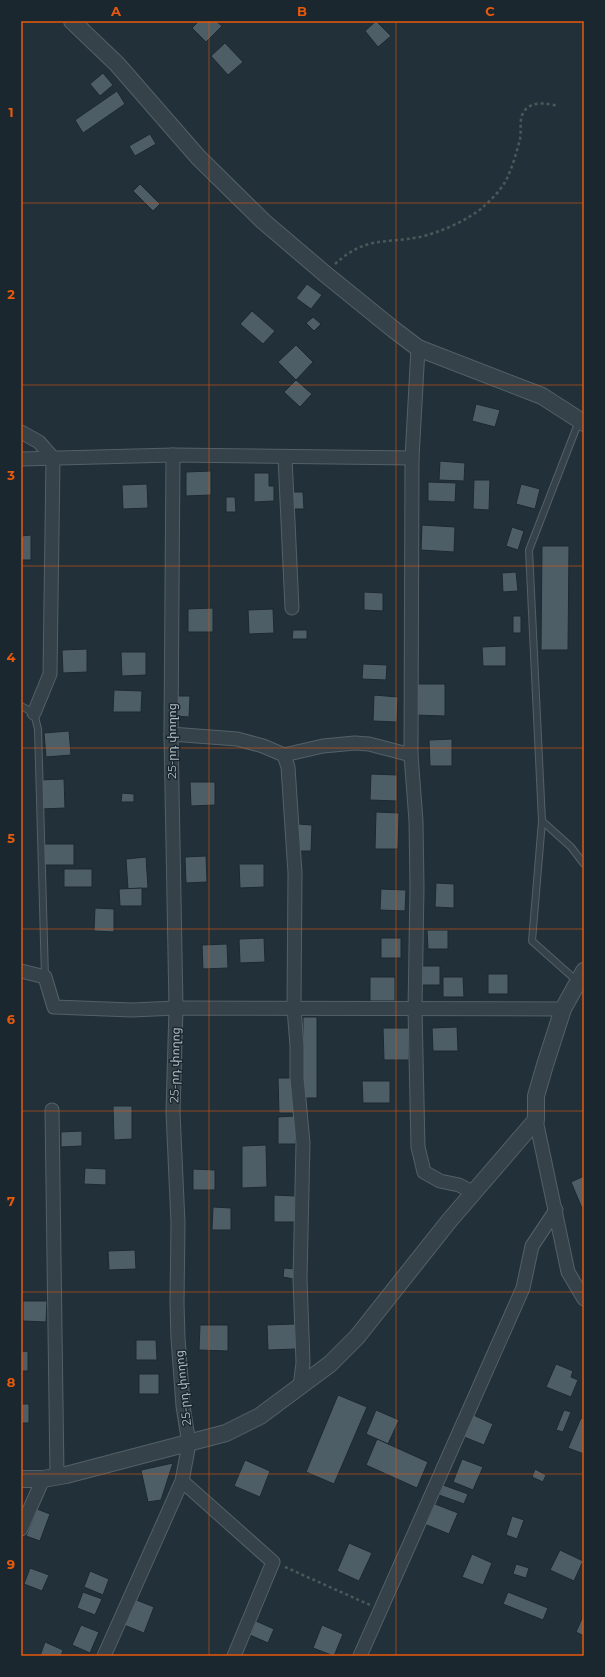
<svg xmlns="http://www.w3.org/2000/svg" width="605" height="1677" font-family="Montserrat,'Noto Sans Armenian',sans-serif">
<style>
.building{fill:#4e5e67;stroke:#1d2930}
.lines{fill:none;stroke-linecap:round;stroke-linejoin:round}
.service-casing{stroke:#546067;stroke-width:8}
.minor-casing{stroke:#546067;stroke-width:15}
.tertiary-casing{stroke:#546067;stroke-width:18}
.path{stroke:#465b59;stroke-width:2.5;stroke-dasharray:3 3;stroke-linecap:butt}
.service{stroke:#364249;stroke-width:6}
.minor{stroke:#364249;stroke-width:13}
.tertiary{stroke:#364249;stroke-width:16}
.grid{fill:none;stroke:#e8590c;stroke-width:1;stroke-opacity:0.55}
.labels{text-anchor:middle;stroke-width:3;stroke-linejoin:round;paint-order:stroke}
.street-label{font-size:12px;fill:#b1bdc5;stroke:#1b272e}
.neatline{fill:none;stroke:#e8590c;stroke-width:1.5}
.grid-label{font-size:13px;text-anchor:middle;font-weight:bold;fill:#e8590c}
</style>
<rect width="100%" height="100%" fill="#223139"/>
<!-- building -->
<g class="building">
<path d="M199,21H216L222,26L206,42L192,28Z"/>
<path d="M376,21L391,36L378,47L365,31Z"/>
<path d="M225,43L243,62L228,75L211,56Z"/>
<path d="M103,73L113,85L100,96L90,84Z"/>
<path d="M117,91L125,104L83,133L75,120Z"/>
<path d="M150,134L156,144L135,156L129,146Z"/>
<path d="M140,184L160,204L153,211L133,191Z"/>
<path d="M307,284L322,295L311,309L296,298Z"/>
<path d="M252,311L275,331L263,344L240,324Z"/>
<path d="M313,317L321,324L314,331L306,323Z"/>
<path d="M296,345L313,362L296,380L278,362Z"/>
<path d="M296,380L312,394L300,407L284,392Z"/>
<path d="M476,404L500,410L495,427L472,421Z"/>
<path d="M440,461L465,463L464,481L439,480Z"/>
<path d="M211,471V495L186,496V472Z"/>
<path d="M254,473H269V486H274V501L254,502Z"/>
<path d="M474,480H490L489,510L473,509Z"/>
<path d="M428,482L456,483L455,502L428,501Z"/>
<path d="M147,484L148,508L123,509L122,485Z"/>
<path d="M521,484L540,489L535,509L516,504Z"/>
<path d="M291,492H303L304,509H291Z"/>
<path d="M226,497H235L236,512H226Z"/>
<path d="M422,525L455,527L454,552L421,550Z"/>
<path d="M512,527L524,531L518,550L506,546Z"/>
<path d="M31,535V560H21V536Z"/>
<path d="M542,546H569L568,650H541Z"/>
<path d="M516,572L518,591L503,592L502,573Z"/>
<path d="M364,592L383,593V611L364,610Z"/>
<path d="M213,608V632H188V609Z"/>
<path d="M273,609L274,633L249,634L248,610Z"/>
<rect x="513" y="616" width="8" height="17"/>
<path d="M293,630H307V639H292Z"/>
<path d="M506,646V666H483L482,647Z"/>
<path d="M87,649V672L63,673L62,650Z"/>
<path d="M121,652H146V675L122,676Z"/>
<path d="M363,664L387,665L386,680L362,679Z"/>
<path d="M415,684H445V716L414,715Z"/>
<path d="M114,690L142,691L141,712H113Z"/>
<path d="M374,695L398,697L397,722L373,721Z"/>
<path d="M176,696H190L189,717L174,716Z"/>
<path d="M69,731L71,755L46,757L44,733Z"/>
<path d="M452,739V766H430L429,740Z"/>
<path d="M371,774L397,775V801L370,800Z"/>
<path d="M64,779L65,808L41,809L40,780Z"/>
<path d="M190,782H215V805L191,806Z"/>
<path d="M122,793L134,794V802H121Z"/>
<path d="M376,812L399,813L398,849H375Z"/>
<path d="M298,824L312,825L311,851H297Z"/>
<rect x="44" y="844" width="30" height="21"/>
<path d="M206,856L207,882L186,883L185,857Z"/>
<path d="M146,857L148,888L128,889L126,859Z"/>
<path d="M239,864H264V887L240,888Z"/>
<rect x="64" y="869" width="28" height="18"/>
<path d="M436,883L454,884V908L435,907Z"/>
<path d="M142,888V906H120L119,889Z"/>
<path d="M381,889L406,890L405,911L380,910Z"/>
<path d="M95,908L114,909V932L94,931Z"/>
<path d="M427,930H448V949H428Z"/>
<path d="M264,938L265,962L240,963L239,939Z"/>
<rect x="381" y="938" width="20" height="20"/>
<path d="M227,944L228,968L203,969L202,945Z"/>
<rect x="420" y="966" width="20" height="19"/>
<rect x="488" y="974" width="20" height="20"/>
<rect x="370" y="977" width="25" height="24"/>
<path d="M443,977H463L464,997H443Z"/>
<rect x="303" y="1017" width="14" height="81"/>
<path d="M457,1027L458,1051H433L432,1028Z"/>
<path d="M383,1028H409V1060H384Z"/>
<path d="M278,1078H294L295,1113H279Z"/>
<path d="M362,1081H390V1103H363Z"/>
<path d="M113,1106H132V1139L114,1140Z"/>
<path d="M295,1116L296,1144H278V1117Z"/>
<path d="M82,1131V1146L61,1147V1132Z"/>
<path d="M266,1145L267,1187L242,1188V1146Z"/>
<path d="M85,1168L106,1169V1185L84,1184Z"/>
<path d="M193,1169L215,1170V1190H193Z"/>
<path d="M584,1176V1207L582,1208L571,1182Z"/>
<path d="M274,1195L295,1196V1222H274Z"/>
<path d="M213,1207L231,1208V1230H212Z"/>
<path d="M135,1250L136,1269L109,1270L108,1251Z"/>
<path d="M284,1268L295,1269L294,1279L283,1277Z"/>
<path d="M23,1301H47L46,1322L23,1321Z"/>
<path d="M295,1324L296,1349L268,1350L267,1325Z"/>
<path d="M200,1325H228V1351L199,1350Z"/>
<path d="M136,1340H156L157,1360H136Z"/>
<path d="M28,1351V1371H21V1352Z"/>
<path d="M556,1364L573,1371L571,1377L578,1380L571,1397L546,1387Z"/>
<rect x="139" y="1374" width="20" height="20"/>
<path d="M338,1395L367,1407L334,1484L306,1472Z"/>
<rect x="21" y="1404" width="8" height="19"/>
<path d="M376,1410L399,1420L388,1444L366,1434Z"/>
<path d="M564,1410L571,1412L563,1432L556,1430Z"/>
<path d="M469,1413L493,1424L484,1445L459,1435Z"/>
<path d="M581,1418L584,1419V1454L568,1448Z"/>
<path d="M377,1439L428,1462L417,1488L366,1465Z"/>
<path d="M462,1459L483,1467L473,1490L453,1482Z"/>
<path d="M245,1460L270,1471L260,1497L234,1486Z"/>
<path d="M173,1463L161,1500L148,1502L141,1470Z"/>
<path d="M535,1469L546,1475L543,1482L532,1477Z"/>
<path d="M443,1485L468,1494L464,1504L439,1495Z"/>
<path d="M430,1502L458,1513L449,1534L422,1523Z"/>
<path d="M37,1509L50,1514L40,1541L26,1536Z"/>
<path d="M512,1516L524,1520L517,1539L506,1535Z"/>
<path d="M349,1543L372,1553L359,1581L337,1571Z"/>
<path d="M560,1550L583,1561L574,1581L550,1570Z"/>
<path d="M472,1554L492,1563L483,1585L462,1577Z"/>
<path d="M516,1564L529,1568L526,1578L513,1574Z"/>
<path d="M30,1568L49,1575L42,1591L24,1584Z"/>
<path d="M90,1571L109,1579L103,1595L84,1587Z"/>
<path d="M83,1592L102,1599L95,1615L77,1608Z"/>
<path d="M508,1592L548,1608L543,1620L503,1604Z"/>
<path d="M134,1599L154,1607L144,1633L124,1625Z"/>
<path d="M584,1614V1636L576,1632Z"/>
<path d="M256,1621L274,1629L268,1643L250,1635Z"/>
<path d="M81,1625L99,1632L90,1653L72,1645Z"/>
<path d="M322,1625L343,1634L334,1656L313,1648Z"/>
<path d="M45,1642L63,1650L61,1656H40Z"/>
</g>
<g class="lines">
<!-- service casing -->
<g class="service-casing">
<g id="service">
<path d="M579,421L529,550L542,821L571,847L584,864"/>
<path d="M21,706L34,713L38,729L45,977"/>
<path d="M542,821L532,941L577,981"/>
</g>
</g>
<!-- minor casing -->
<g class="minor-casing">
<g id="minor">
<path d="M418,348L412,458L411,755L416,821L417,887L415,1009L418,1147L424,1172L440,1181L459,1185L474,1193"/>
<path d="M21,432L39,442L53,458L50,674L34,713"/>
<path d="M285,457L292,608"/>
<path d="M21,459L173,455L412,458"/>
<path d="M171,734L237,739L263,746L284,755L323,746L355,743L369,744L411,755"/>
<path d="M284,755L288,767L295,873L294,1008L297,1046V1078L303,1143L300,1279L303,1363L300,1387"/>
<path d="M21,971L45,977L54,1007L132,1010L176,1008L563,1009"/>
<path d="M52,1110L57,1476"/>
<path d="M536,1120L568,1272L584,1299"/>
<path d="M182,1481L273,1562L234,1656"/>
<path d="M21,1529L43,1479"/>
<path d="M104,1656L182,1481L189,1444L183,1406L178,1338L177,1303L178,1223L173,1112L176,1008L171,734L173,455"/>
<path d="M360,1656L523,1288L532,1246L556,1210"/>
</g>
</g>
<!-- tertiary casing -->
<g class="tertiary-casing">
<g id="tertiary">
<path d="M72,21L117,64L198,157L263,221L324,273L393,329L418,348L542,396L584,423"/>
<path d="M21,1479H43L66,1475L226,1433L260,1416L330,1364L357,1337L449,1221L536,1120V1096L545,1065L563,1009L584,971"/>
</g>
</g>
<!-- path -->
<g class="path">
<path d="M335,264C366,236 383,244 420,237C438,233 469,220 483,207C490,201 500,191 505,182C511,172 517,151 520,139C522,129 518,119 525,110C533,101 548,103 557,106"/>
<path d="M285,1567L370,1605"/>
</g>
<!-- service -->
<use href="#service" class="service"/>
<!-- minor -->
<use href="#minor" class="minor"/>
<!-- tertiary -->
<use href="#tertiary" class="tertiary"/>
</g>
<!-- grid -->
<path class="grid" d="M209,21V1656M396,21V1656M21,203H584M21,385H584M21,566H584M21,748H584M21,929H584M21,1111H584M21,1292H584M21,1474H584"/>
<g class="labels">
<!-- street labels -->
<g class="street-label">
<text transform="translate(172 741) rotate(-90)" y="4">25-րդ փողոց</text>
<text transform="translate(175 1065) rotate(-89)" y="4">25-րդ փողոց</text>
<text transform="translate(183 1388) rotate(-96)" y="4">25-րդ փողոց</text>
</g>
</g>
<!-- border -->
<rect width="605" height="1677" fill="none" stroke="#1b272e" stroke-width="44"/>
<rect x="22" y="22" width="561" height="1633" class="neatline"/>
<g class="grid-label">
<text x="116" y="16">A</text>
<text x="302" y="16">B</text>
<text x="490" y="16">C</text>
<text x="11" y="117">1</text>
<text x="11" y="299">2</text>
<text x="11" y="480">3</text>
<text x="11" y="662">4</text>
<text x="11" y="843">5</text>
<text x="11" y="1024">6</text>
<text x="11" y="1206">7</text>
<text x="11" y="1387">8</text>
<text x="11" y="1569">9</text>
</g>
</svg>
